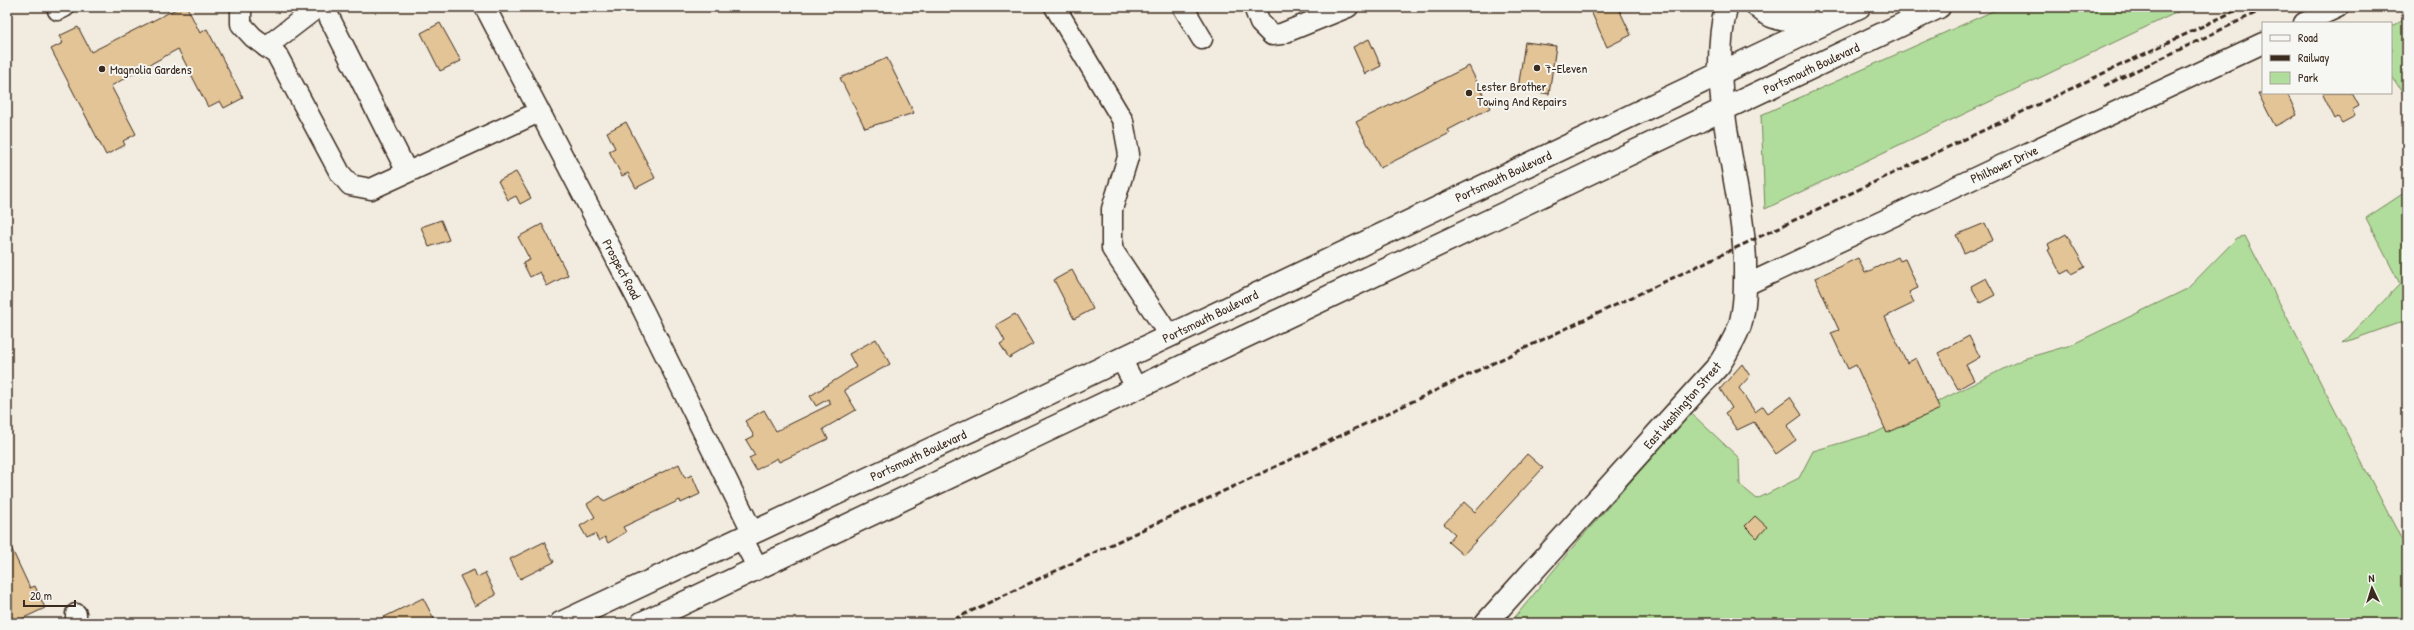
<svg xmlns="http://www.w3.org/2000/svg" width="2414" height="630" font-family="'Patrick Hand',sans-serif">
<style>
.green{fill:#b0dd9b;stroke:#76845c}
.building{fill:#e3c496;stroke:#3b2a1e}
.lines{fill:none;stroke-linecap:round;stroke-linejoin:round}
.minor-casing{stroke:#3b2a1e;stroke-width:23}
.major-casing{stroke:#3b2a1e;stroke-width:25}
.minor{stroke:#f6f6f2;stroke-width:20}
.major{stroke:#f6f6f2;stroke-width:22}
.rail{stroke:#3b2a1e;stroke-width:3;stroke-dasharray:6 3;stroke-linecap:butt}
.poi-dot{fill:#3b2a1e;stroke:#f6f6f2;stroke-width:1.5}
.labels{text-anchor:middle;stroke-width:4;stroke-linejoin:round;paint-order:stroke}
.poi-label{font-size:13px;fill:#3b2a1e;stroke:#f6f6f2;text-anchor:start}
.street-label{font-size:13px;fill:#3b2a1e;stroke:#f6f6f2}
</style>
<rect width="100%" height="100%" fill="#f2ece0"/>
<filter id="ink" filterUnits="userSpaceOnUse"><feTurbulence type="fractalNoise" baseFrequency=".025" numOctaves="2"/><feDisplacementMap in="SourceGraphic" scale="8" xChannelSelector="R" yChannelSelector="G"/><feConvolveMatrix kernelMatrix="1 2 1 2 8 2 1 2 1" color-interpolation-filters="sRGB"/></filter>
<g filter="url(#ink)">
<!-- green -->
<g class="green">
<path d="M2002,7H2188L1765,209L1761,115Z"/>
<path d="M2407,18V99L2391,75V27Z"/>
<path d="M2407,191V320L2343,343L2400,284L2366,218Z"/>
<path d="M2245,236L2407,550V623H1510L1573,547L1691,413L1739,458L1740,485L1757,499L1799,478L1813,451L1875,433L2023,359L2071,345L2187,289L2237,238Z"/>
</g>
<!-- building -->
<g class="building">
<path d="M180,7H187L200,33L207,29L243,98L224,108L220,101L208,107L178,49L111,86L136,134L123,141L125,145L106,155L51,49L63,43L59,36L78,27L91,52Z"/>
<path d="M1589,7H1618L1631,35L1607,47Z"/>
<path d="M440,23L461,61L440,71L421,33Z"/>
<path d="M1369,39L1381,66L1365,74L1353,47Z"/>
<path d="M1525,42L1556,46L1549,94L1518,89Z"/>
<path d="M887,58L914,113L865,128L840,78Z"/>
<path d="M1469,66L1490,108L1448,130L1450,133L1380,168L1356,122Z"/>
<path d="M2258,93H2287L2297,115L2275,126Z"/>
<path d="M2322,93H2352L2359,106L2352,110L2355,116L2342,123L2338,117L2335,119Z"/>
<path d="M626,122L655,178L636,188L628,173L622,176L609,151L615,148L607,132Z"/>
<path d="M516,172L531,198L520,204L516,196L508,200L498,181Z"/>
<path d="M441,220L449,240L429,247L421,227Z"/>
<path d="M1985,223L1993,240L1964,253L1956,235Z"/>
<path d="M542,224L568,275L547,286L540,272L530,277L523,263L530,260L518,237Z"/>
<path d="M2066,234L2085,267L2071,274L2069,270L2061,274L2048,250L2050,249L2048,244Z"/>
<path d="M1898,257L1900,261L1905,259L1918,288L1909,292L1914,303L1885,317L1907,363L1916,358L1940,409L1887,433L1856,365L1848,369L1831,333L1839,330L1815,278L1858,258L1865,273Z"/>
<path d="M1072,270L1093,309L1074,319L1054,280Z"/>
<path d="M1986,278L1995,295L1980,303L1971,286Z"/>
<path d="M1015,314L1033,344L1009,358L1000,344L1005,341L996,325Z"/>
<path d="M1969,336L1980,357L1966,365L1974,380L1958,389L1938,353Z"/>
<path d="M876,339L890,364L844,390L856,410L823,429L828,439L779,462L777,458L756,470L749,458L755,455L746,440L754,436L745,421L764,410L776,431L831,404L828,399L816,406L810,396L856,367L849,354Z"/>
<path d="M1742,364L1750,376L1739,388L1755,412L1763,406L1768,413L1790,397L1802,415L1787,426L1796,440L1776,454L1754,422L1737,430L1725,413L1732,408L1720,389Z"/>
<path d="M1527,454L1543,468L1463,555L1448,542L1455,534L1444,524L1464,502L1475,512Z"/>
<path d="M679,464L685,478L692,475L700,494L681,503L680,500L623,527L626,532L608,543L605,537L599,541L595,534L587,538L580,526L595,517L587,504L600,496L604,501Z"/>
<path d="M1755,516L1767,527L1757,538L1745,526Z"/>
<path d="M7,539L30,588L35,586L45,608L13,623H7Z"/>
<path d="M544,542L554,562L520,579L510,559Z"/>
<path d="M474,570L477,577L485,573L496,595L475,606L460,576Z"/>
<path d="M423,598L436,623H372Z"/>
</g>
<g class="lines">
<!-- minor casing -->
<g class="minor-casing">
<g id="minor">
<path d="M241,7V24L253,37L277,55L340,173L350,185L371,189L539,112"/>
<path d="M324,7L407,172"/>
<path d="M485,7L643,310L753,533"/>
<path d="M1055,7L1123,121L1129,154L1112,209V249L1169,335"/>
<path d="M1183,7L1202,39"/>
<path d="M1254,7L1260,23L1272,35L1281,34L1348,7"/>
<path d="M58,10L64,7"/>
<path d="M2304,23L2338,7"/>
<path d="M266,47L318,7"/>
<path d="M1746,285L2263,43"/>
<path d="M1121,359L1137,389"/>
<path d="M742,538L758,568"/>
<path d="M76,623V614"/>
</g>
</g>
<!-- major casing -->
<g class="major-casing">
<g id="major">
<path d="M1758,7C1779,26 1800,21 1823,10"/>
<path d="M561,623L1033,401L1859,7"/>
<path d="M642,623L1939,7"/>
<path d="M1486,623L1719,365C1727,352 1735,339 1740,325C1746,304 1745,283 1745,262C1742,175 1706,94 1726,7"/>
</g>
</g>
<!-- minor -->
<use href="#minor" class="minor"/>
<!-- major -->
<use href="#major" class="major"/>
<!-- rail -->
<g class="rail">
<path d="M2104,86L2268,7"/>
<path d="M946,623L2243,7"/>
</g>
</g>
</g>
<!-- markers -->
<g class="poi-dot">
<circle cx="1537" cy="68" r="4"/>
<circle cx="102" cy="69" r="4"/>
<circle cx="1469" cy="93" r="4"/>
</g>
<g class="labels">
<!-- poi labels -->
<g class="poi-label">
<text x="1545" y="73">7-Eleven</text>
<text x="110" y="74">Magnolia Gardens</text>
<text x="1477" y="91">Lester Brother<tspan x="1477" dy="15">Towing And Repairs</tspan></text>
</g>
<!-- street labels -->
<g class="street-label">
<text transform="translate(1811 68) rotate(-25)" y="5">Portsmouth Boulevard</text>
<text transform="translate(2004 164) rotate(-25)" y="5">Philhower Drive</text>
<text transform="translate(1503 176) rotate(-25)" y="5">Portsmouth Boulevard</text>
<text transform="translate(622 269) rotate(62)" y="5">Prospect Road</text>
<text transform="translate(1210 316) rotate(-26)" y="5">Portsmouth Boulevard</text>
<text transform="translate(1682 405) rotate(-49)" y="5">East Washington Street</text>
<text transform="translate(918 455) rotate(-25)" y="5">Portsmouth Boulevard</text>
</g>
</g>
<!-- margin -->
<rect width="2414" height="630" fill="none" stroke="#f6f6f2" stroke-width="24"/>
<rect x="12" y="12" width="2390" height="606" fill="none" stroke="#3b2a1e" stroke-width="1.5" filter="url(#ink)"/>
<!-- legend -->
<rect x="2262" y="22" width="130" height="72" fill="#f6f6f2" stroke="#aba49d"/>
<rect x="2270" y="35" width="20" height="6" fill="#f6f6f2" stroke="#aba49d"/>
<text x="2298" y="42" font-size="12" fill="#3b2a1e">Road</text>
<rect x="2270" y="55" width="20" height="6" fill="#3b2a1e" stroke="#aba49d"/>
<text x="2298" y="62" font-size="12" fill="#3b2a1e">Railway</text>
<rect x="2270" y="72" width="20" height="12" fill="#b0dd9b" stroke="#aba49d"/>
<text x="2298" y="82" font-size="12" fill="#3b2a1e">Park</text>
<!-- north arrow -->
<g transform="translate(2372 588) rotate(356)" stroke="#f6f6f2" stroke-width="3" paint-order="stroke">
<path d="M0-3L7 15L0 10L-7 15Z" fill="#3b2a1e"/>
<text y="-6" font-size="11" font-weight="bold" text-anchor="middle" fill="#3b2a1e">N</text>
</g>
<!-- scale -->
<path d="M24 600v6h51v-6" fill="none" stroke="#3b2a1e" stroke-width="2"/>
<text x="30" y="600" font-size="12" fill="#3b2a1e" stroke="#f6f6f2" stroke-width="3" paint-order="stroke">20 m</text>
</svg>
